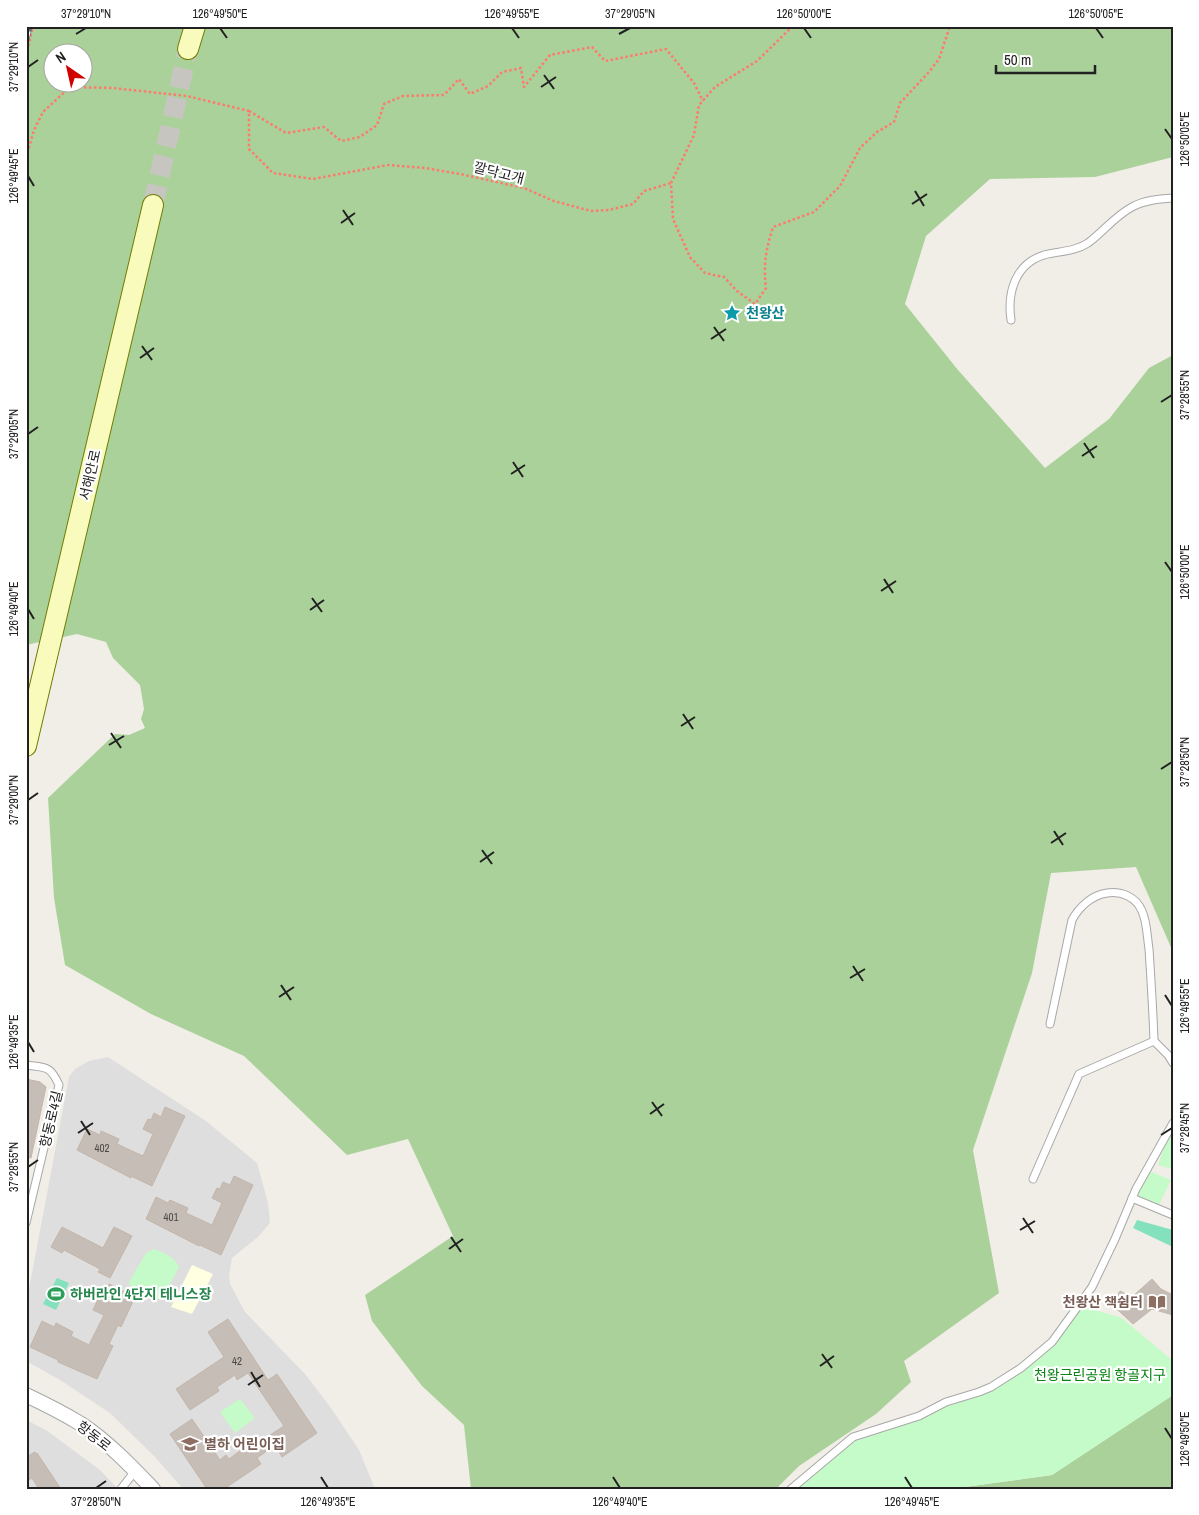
<svg xmlns="http://www.w3.org/2000/svg" width="1199" height="1515" font-family="'Archivo Narrow','Noto Sans KR',sans-serif">
<style>
.residential{fill:#dfdede}
.education{fill:#ffffe2}
.forest{fill:#abd19b;fill-rule:evenodd}
.park{fill:#c5fbc9}
.pitch{fill:#84e1bd}
.building{fill:#c6beb6;stroke:#c3b5a9}
.lines{fill:none;stroke-linecap:round;stroke-linejoin:round}
.secondary-tunnel{stroke:#c7c5bf;stroke-width:20;stroke-dasharray:20 10;stroke-linecap:butt}
.service-casing{stroke:#a8a8a8;stroke-width:9}
.minor-casing{stroke:#a8a8a8;stroke-width:16}
.secondary-casing{stroke:#707d03;stroke-width:22}
.path{stroke:#fc7b6d;stroke-width:2.5;stroke-dasharray:2.5 2.5;stroke-linecap:butt}
.service{stroke:#fff;stroke-width:7}
.minor{stroke:#fff;stroke-width:14}
.secondary{stroke:#f8fbbb;stroke-width:20}
.rail-casing{stroke:#6f6f6f;stroke-width:5.5}
.rail{stroke:#fff;stroke-width:4;stroke-dasharray:11;stroke-linecap:butt}
.ticks{fill:none;stroke:#212121;stroke-width:2}
.labels{text-anchor:middle;stroke-width:4.5;stroke-linejoin:round;paint-order:stroke}
.number-label{font-size:11px;fill:#4a4846}
.street-label{font-size:14px;fill:#212121;stroke:#fff}
.culture-label{font-size:14px;font-weight:bold;fill:#0d838f;stroke:#fff;text-anchor:start}
.leisure-label{font-size:14px;font-weight:bold;fill:#27864d;stroke:#fff;text-anchor:start}
.education-label{font-size:14px;font-weight:bold;fill:#785e54;stroke:#fff;text-anchor:end}
.park-label{font-size:14px;fill:#0a8414;stroke:#fff}
.neatline{fill:none;stroke:#212121;stroke-width:2}
.ticks-label{font-size:12px;text-anchor:middle;fill:#212121}
</style>
<rect width="100%" height="100%" fill="#f1eee7"/>
<!-- residential -->
<g class="residential">
<path d="M108,1057L206,1121L257,1163L268,1203L270,1223L258,1237L232,1258L229,1276L230,1284L245,1312L305,1374L331,1408L359,1450L375,1489H183L155,1457L110,1413L60,1380L26,1361V1305L69,1077L75,1069L89,1061Z"/>
<path d="M26,1420L46,1430L100,1470L118,1489H26Z"/>
</g>
<!-- education -->
<path class="education" d="M192,1265L213,1274L192,1314L171,1307Z"/>
<!-- forest -->
<g class="forest">
<path d="M26,26H1173V157L1095,177L990,179L926,236L905,304L958,370L1045,468L1109,419L1149,368L1173,355V952L1136,867L1051,873L1032,973L973,1150L999,1293L904,1361L911,1382L876,1414L799,1466L776,1489H471L464,1425L422,1386L372,1321L365,1295L453,1236L408,1139L347,1155L244,1056L151,1014L65,965L54,898L48,798L115,734L129,735L145,728L141,719L144,709L140,685L113,658L106,642L77,634L26,645ZM52,52H82V82H52Z"/>
<path d="M1173,1395V1489H950L1052,1475Z"/>
</g>
<!-- park -->
<g class="park">
<path d="M1172,1124H1173V1169L1158,1165Z"/>
<path d="M1149,1171L1171,1180L1159,1205L1138,1196Z"/>
<path d="M154,1249C164,1253 175,1257 179,1267L162,1299C152,1300 131,1293 129,1282L146,1253Z"/>
<path d="M1079,1305L1122,1318L1173,1361V1395L1052,1475L950,1489H791L853,1437L919,1416L1006,1378L1052,1342Z"/>
<path d="M240,1399L255,1418L235,1433L220,1412Z"/>
</g>
<!-- pitch -->
<g class="pitch">
<path d="M1137,1220L1173,1230V1247L1133,1228Z"/>
<path d="M57,1278L69,1283L56,1310L43,1304Z"/>
</g>
<!-- building -->
<g class="building">
<path d="M26,1079L40,1082L46,1087L31,1158L26,1157Z"/>
<path d="M165,1107L185,1116L152,1186L131,1176V1178L77,1150L87,1129L100,1135L101,1131L119,1139L117,1144L143,1156L153,1134L143,1129L148,1119L151,1120L154,1113L161,1117Z"/>
<path d="M234,1176L253,1185L221,1255L200,1245L199,1246L146,1219L156,1197L168,1203L170,1200L188,1208L186,1213L212,1225L222,1203L212,1198L217,1188L220,1189L223,1182L230,1185Z"/>
<path d="M62,1227L103,1248L114,1227L132,1236L110,1278L98,1272L100,1269L64,1250L62,1253L51,1247Z"/>
<path d="M1152,1279L1161,1289L1173,1295V1315L1152,1309L1133,1324L1119,1311L1112,1306L1120,1291L1132,1297Z"/>
<path d="M109,1284L135,1297L121,1327L118,1325L109,1344L113,1346L97,1379L58,1362V1360L30,1347L42,1321L54,1327L56,1323L73,1332L71,1336L89,1345L104,1315L93,1310L98,1299L101,1301Z"/>
<path d="M228,1319L268,1380L277,1374L317,1433L282,1457L275,1445L257,1458L261,1464L224,1489H207L170,1434L192,1419L220,1460L226,1455L229,1459L248,1445L250,1448L284,1426L248,1373L237,1380L235,1375L217,1387L219,1391L190,1410L176,1389L224,1357L208,1332Z"/>
<path d="M35,1452L36,1454L37,1453L61,1489H39L32,1478L26,1482V1457Z"/>
</g>
<g class="lines">
<!-- secondary-tunnel -->
<path class="secondary-tunnel" d="M153,205L188,49"/>
<!-- service casing -->
<g class="service-casing">
<g id="service">
<path d="M1011,320C1007,293 1015,264 1044,255C1059,251 1074,252 1088,243C1103,232 1115,216 1132,207C1145,200 1159,199 1173,198"/>
<path d="M1050,1024L1072,920C1079,907 1092,895 1107,893C1122,891 1136,897 1142,911C1147,922 1147,936 1149,949C1151,980 1153,1010 1154,1041L1168,1055L1173,1063"/>
<path d="M26,1065C46,1068 50,1065 59,1085L26,1223"/>
<path d="M1033,1179L1079,1074L1154,1041"/>
<path d="M1132,1198L1173,1215"/>
<path d="M121,1489L135,1471"/>
<path d="M791,1489L853,1437L919,1416L946,1402L979,1392L991,1387L1021,1368L1052,1342L1092,1287L1115,1239L1136,1189L1173,1123"/>
</g>
</g>
<!-- minor casing -->
<g class="minor-casing">
<path id="minor" d="M26,1395C45,1404 63,1413 81,1424C108,1442 131,1466 153,1489"/>
</g>
<!-- secondary casing -->
<g class="secondary-casing">
<g id="secondary">
<path d="M188,49L195,26"/>
<path d="M26,746L153,205"/>
</g>
</g>
<!-- path -->
<g class="path">
<path d="M793,26L757,61L715,87L699,105L694,135L671,183L673,219L690,257L705,273L724,277L737,291L755,304L766,288C763,265 766,249 773,227L814,212L840,186L860,148L877,132L894,122L900,103L929,72L939,59L950,26"/>
<path d="M26,56L33,26"/>
<path d="M249,111L286,133L324,127L341,141L360,137L377,125L384,104L403,96L444,95L459,79L470,94L488,86L502,72L521,68L524,87L550,55L592,47L605,61L666,49L694,83L703,101"/>
<path d="M26,158L34,130L43,112L70,87L113,88L187,96L249,111V149L273,173L313,179L388,165L425,168L460,174L524,188L554,201L591,211L609,210L633,204L644,191L671,183"/>
</g>
<!-- service -->
<use href="#service" class="service"/>
<!-- minor -->
<use href="#minor" class="minor"/>
<!-- secondary -->
<use href="#secondary" class="secondary"/>
<!-- rail casing -->
<g class="rail-casing">
<path id="rail" d="M26,42L30,26"/>
</g>
<!-- rail -->
<use href="#rail" class="rail"/>
</g>
<!-- ticks -->
<path class="ticks" d="M220,28L227,38M512,28L519,38M804,28L811,38M1096,28L1103,38M76,34L86,28M619,34L630,28M28,67L38,60M544,75L554,89M541,87L556,77M1165,129L1172,139M28,176L34,186M915,191L924,206M912,204L927,194M343,210L353,225M341,223L355,213M714,327L724,341M711,339L726,329M142,346L152,360M140,358L154,348M1161,402L1172,395M28,434L38,427M1084,443L1094,458M1082,456L1097,446M513,462L523,477M511,474L525,465M1165,562L1172,572M884,579L893,593M881,591L896,581M312,598L322,612M28,609L34,619M310,610L324,600M683,714L693,729M681,726L695,717M111,733L121,748M109,745L124,736M1161,769L1172,762M28,800L38,793M1054,831L1063,845M1051,843L1066,833M482,850L492,864M480,862L494,852M853,966L863,981M850,978L865,969M281,985L291,1000M1165,995L1172,1006M279,997L294,987M28,1042L34,1052M652,1102L662,1116M650,1114L664,1104M81,1121L90,1135M78,1133L93,1123M1161,1135L1172,1128M28,1167L38,1160M1023,1218L1033,1233M1020,1230L1035,1221M451,1237L461,1252M449,1249L463,1239M822,1354L832,1368M820,1366L834,1356M251,1372L260,1387M248,1385L263,1375M1165,1428L1172,1439M321,1477L328,1488M613,1477L620,1488M905,1477L912,1488M96,1488L106,1481"/>
<!-- icons -->
<defs>
<g id="sight-bare" transform="scale(1.35)"><path d="M0-6L1.8-2.2L6-1.7L2.9 1.2L3.7 5.4L0 3.3L-3.7 5.4L-2.9 1.2L-6-1.7L-1.8-2.2Z" fill="#0f9aa8" stroke="#fff" stroke-width="2.5" paint-order="stroke"/></g>
<g id="stadium-bare" transform="scale(1.35)"><path d="M0-5a6.5 5 0 1 0 0 10a6.5 5 0 1 0 0-10ZM-3.5-1.8h7v3.6h-7Z" fill="#2e9e5b" stroke="#fff" stroke-width="2.5" paint-order="stroke"/></g>
<g id="library-bare" transform="scale(1.35)"><path d="M-6-4Q-3-5.5-.7-3.5V5Q-3 3-6 4ZM6-4Q3-5.5 .7-3.5V5Q3 3 6 4Z" fill="#8d6e63" stroke="#fff" stroke-width="2.5" paint-order="stroke"/></g>
<g id="school-bare" transform="scale(1.35)"><path d="M0-5L7-2L0 1L-7-2ZM-4 1L0 2.5L4 1V4Q0 6-4 4Z" fill="#8d6e63" stroke="#fff" stroke-width="2.5" paint-order="stroke"/></g>
</defs>
<g fill-rule="evenodd">
<use href="#sight-bare" x="732" y="313"/>
<use href="#stadium-bare" x="56" y="1294"/>
<use href="#library-bare" x="1157" y="1302"/>
<use href="#school-bare" x="190" y="1444"/>
</g>
<g class="labels">
<!-- number labels -->
<g class="number-label">
<text x="102" y="1152">402</text>
<text x="171" y="1221">401</text>
<text x="237" y="1365">42</text>
</g>
<!-- street labels -->
<g class="street-label">
<text transform="translate(499 173) rotate(14)" y="5">깔닥고개</text>
<text transform="translate(90 475) rotate(-77)" y="5">서해안로</text>
<text transform="translate(51 1119) rotate(-77)" y="5">항동로4길</text>
<text transform="translate(94 1436) rotate(38)" y="5">항동로</text>
</g>
<!-- culture labels -->
<g class="culture-label">
<text x="746" y="318">천왕산</text>
</g>
<!-- leisure labels -->
<g class="leisure-label">
<text x="70" y="1299">하버라인 4단지 테니스장</text>
</g>
<!-- education labels -->
<g class="education-label">
<text x="1143" y="1307">천왕산 책쉼터</text>
<text x="204" y="1449" text-anchor="start">별하 어린이집</text>
</g>
<!-- park labels -->
<g class="park-label">
<text x="1100" y="1380">천왕근린공원 항골지구</text>
</g>
</g>
<!-- border -->
<rect width="1199" height="1515" fill="none" stroke="#ffffff" stroke-width="55"/>
<!-- north arrow -->
<g transform="translate(68 68) rotate(326)"><circle r="24" fill="#ffffff" stroke="#a6a6a6"/>
<path d="M0-4L9 19L0 12L-9 19Z" fill="#d10000"/>
<text y="-8" font-size="14" font-weight="bold" text-anchor="middle" fill="#212121">N</text>
</g>
<!-- scale -->
<path d="M996 65v8h99v-8" fill="none" stroke="#212121" stroke-width="2.5"/>
<text x="1004" y="65" font-size="15" fill="#212121" stroke="#ffffff" stroke-width="4" paint-order="stroke">50 m</text>
<rect x="28" y="28" width="1144" height="1460" class="neatline"/>
<g class="ticks-label">
<text x="86" y="18">37°29'10"N</text>
<text x="220" y="18">126°49'50"E</text>
<text x="512" y="18">126°49'55"E</text>
<text x="630" y="18">37°29'05"N</text>
<text x="804" y="18">126°50'00"E</text>
<text x="1096" y="18">126°50'05"E</text>
<text transform="translate(14 67) rotate(-90)" y="4">37°29'10"N</text>
<text transform="translate(1185 139) rotate(-90)" y="4">126°50'05"E</text>
<text transform="translate(14 176) rotate(-90)" y="4">126°49'45"E</text>
<text transform="translate(1185 395) rotate(-90)" y="4">37°28'55"N</text>
<text transform="translate(14 434) rotate(-90)" y="4">37°29'05"N</text>
<text transform="translate(1185 572) rotate(-90)" y="4">126°50'00"E</text>
<text transform="translate(14 609) rotate(-90)" y="4">126°49'40"E</text>
<text transform="translate(1185 762) rotate(-90)" y="4">37°28'50"N</text>
<text transform="translate(14 800) rotate(-90)" y="4">37°29'00"N</text>
<text transform="translate(1185 1006) rotate(-90)" y="4">126°49'55"E</text>
<text transform="translate(14 1042) rotate(-90)" y="4">126°49'35"E</text>
<text transform="translate(1185 1128) rotate(-90)" y="4">37°28'45"N</text>
<text transform="translate(14 1167) rotate(-90)" y="4">37°28'55"N</text>
<text transform="translate(1185 1439) rotate(-90)" y="4">126°49'50"E</text>
<text x="96" y="1506">37°28'50"N</text>
<text x="328" y="1506">126°49'35"E</text>
<text x="620" y="1506">126°49'40"E</text>
<text x="912" y="1506">126°49'45"E</text>
</g>
</svg>
